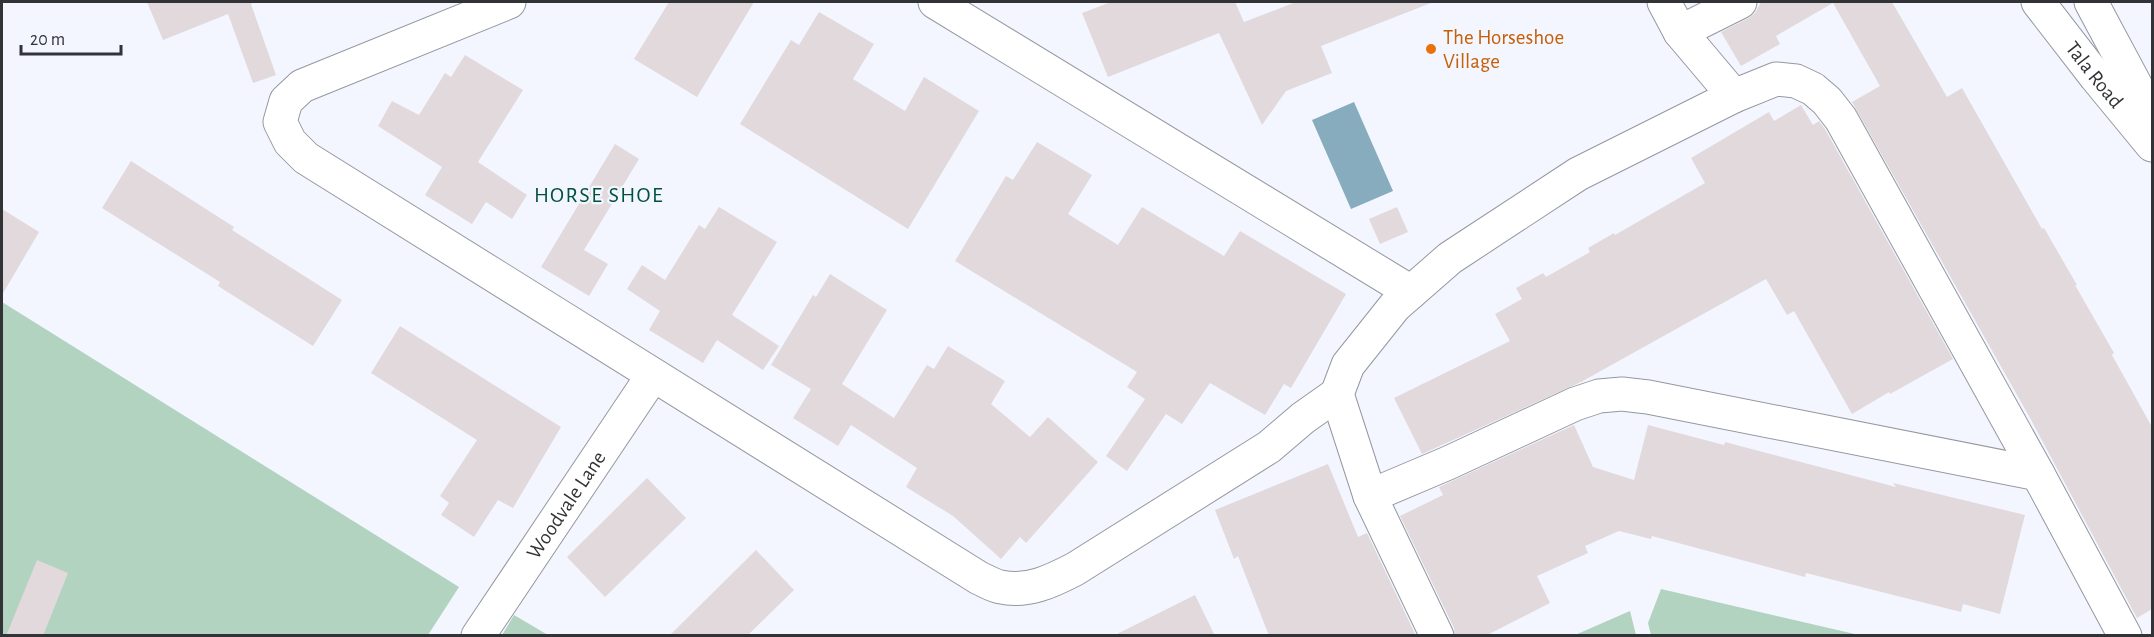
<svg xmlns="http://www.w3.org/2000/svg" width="2154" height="637" font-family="'Alegreya Sans',sans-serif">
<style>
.green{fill:#b1d3bf}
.water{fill:#86acbe}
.building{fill:#e2d9dd}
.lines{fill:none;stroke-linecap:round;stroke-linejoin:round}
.minor-casing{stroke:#94989f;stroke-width:35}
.minor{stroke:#fff;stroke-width:33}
.food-dot{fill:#e8710a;stroke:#f3f6ff;stroke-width:2}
.labels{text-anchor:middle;stroke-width:4.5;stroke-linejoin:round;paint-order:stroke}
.food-label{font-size:21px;fill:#c56008;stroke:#f3f6ff;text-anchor:start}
.street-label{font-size:21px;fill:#313336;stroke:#f3f6ff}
.neighbourhood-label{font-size:22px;letter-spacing:1.5px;fill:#00523c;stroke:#f3f6ff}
</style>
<rect width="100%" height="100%" fill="#f3f6ff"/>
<!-- green -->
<g class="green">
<path d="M2,302L459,587L428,635H2Z"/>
<path d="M1661,589L1859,635H1651L1648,623Z"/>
<path d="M1630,611L1636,635H1575Z"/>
<path d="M514,615L548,635H502Z"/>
</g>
<!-- water -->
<path class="water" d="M1354,102L1393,191L1351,209L1312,120Z"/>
<!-- building -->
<g class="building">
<path d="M147,2H254L251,4L276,75L253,83L228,14L163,40Z"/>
<path d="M669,2H754L697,97L634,59Z"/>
<path d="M1111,2H1235L1244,22L1296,2H1431V3L1321,46L1332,73L1286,91L1262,125L1219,33L1108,77L1082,13Z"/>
<path d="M1761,2H1892L1947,97L1962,88L2042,229L2044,228L2077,285H2075L2114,353L2112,355L2152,427V609L2137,618L2030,418L1852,102L1880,86L1833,3L1776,36L1780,44L1741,66L1721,32L1749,18L1755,13Z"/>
<path d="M819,12L874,44L853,79L905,111L924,77L979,111L908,229L740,124L791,40L799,45Z"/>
<path d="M465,55L523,90L478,162L527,195L512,219L486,202L472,224L425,195L442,167L378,126L392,101L419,115L445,73L451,77Z"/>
<path d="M1801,105L1813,125L1819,121L1825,129L1953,359L1890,394L1889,392L1852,414L1794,311L1787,315L1766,279L1581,382L1422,454L1394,398L1510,341L1495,314L1522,299L1516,288L1543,273L1546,277L1590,252L1588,248L1614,233L1615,235L1705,183L1691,158L1769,112L1774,121Z"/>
<path d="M1037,142L1092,175L1068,214L1118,245L1142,207L1224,256L1240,231L1346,294L1291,388L1284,384L1265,415L1210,383L1182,424L1166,414L1127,471L1106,456L1145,399L1127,387L1137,372L955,261L1006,176L1013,180Z"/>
<path d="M615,144L639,159L584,250L608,264L589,296L541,267Z"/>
<path d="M131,161L234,227L232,230L342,300L313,346L218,286L220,282L102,208Z"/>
<path d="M719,207L777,242L732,315L779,346L763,370L717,340L703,363L649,330L660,311L627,289L642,265L665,280L699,225L705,229Z"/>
<path d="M1397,207L1408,232L1380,244L1369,219Z"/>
<path d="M2,209L39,232L2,295Z"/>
<path d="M830,274L887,310L842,384L894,418L927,365L934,369L948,346L1005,381L991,404L1030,437L1048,417L1098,462L1026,543L1020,537L1001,559L953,516L906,487L917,468L851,425L838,446L793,418L811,389L771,365L813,295L816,297Z"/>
<path d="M400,326L561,427L513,508L498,500L474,537L441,515L449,503L440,496L477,440L371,373Z"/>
<path d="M1574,425L1593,467L1634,480L1648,425L1724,445L1725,442L1896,487L1893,483L2025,515L2000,614L1963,604L1961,612L1806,573L1805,577L1652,536L1651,539L1619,531L1585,546L1588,553L1537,576L1550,603L1485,636H1455L1454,628L1400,516L1443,495L1439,487Z"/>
<path d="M1328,464L1358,537L1367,533L1416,636H1269L1238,556L1234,559L1215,510Z"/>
<path d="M647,478L686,518L605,597L567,557Z"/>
<path d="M756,550L794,590L747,636H669Z"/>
<path d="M37,560L68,573L43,636H6Z"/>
<path d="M1195,595L1215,636H1113Z"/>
</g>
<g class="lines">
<!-- minor casing -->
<g class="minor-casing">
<g id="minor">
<path d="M509,2L302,86L286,101L280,122L290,142L306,158L979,578C986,581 994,586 1001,587C1027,593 1052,581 1075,569L1269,447L1303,418L1337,394L1348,365L1395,306L1450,258L1578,174L1734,96L1776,79L1796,81L1813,89L1827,101L1841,119L2038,474L2125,636"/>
<path d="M935,2L1411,292"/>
<path d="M1664,2L1680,32L1734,96"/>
<path id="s1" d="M2038,2L2096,77L2152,145"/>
<path d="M2091,2L2152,116"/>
<path d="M1680,32L1740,2"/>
<path d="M1337,394L1370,496L1437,636"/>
<path d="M1370,496L1448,463L1575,404L1599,396L1622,394L1648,397L2038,474"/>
<path id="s2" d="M478,636L653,375"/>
</g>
</g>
<!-- minor -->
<use href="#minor" class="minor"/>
</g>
<!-- markers -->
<circle class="food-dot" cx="1431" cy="49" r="6"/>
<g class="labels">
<!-- food labels -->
<g class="food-label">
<text x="1443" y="44">The Horseshoe<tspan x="1443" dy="24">Village</tspan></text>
</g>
<!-- street labels -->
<g class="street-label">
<text dy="7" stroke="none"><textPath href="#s1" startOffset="92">Tala Road</textPath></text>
<text dy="7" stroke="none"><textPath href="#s2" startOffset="158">Woodvale Lane</textPath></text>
</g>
<!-- neighbourhood labels -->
<g class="neighbourhood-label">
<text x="599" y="202">HORSE SHOE</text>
</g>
</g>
<!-- border -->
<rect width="2154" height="637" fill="none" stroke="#313336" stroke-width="6"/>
<!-- scale -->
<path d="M21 45v9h100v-9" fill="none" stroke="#313336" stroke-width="3"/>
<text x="30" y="45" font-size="18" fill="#313336" stroke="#f3f6ff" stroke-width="4.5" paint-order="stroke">20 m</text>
</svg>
